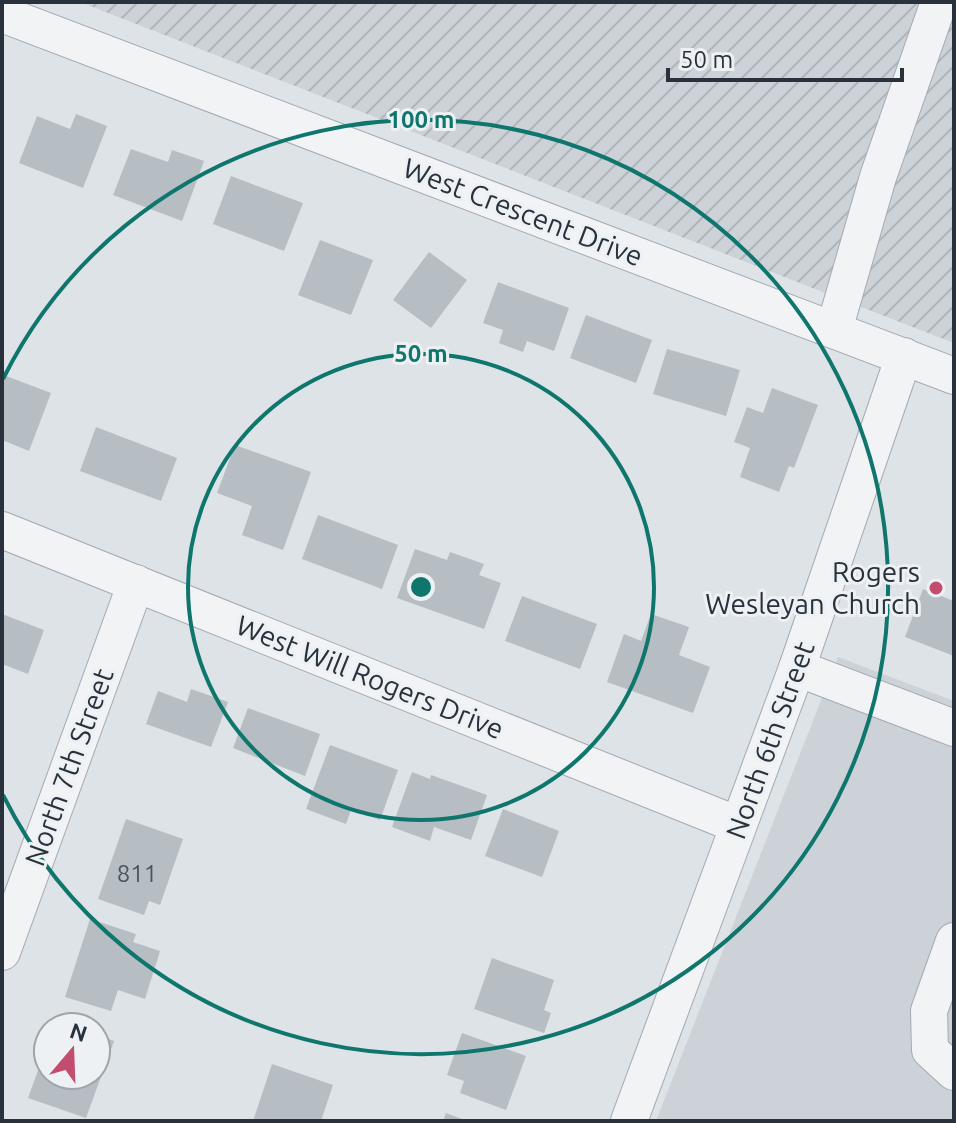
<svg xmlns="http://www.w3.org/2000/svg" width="956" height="1123" font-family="Ubuntu,sans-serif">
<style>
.built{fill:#cdd2d8}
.industrial{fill:url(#industrial-furrows)}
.building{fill:#b6bdc3}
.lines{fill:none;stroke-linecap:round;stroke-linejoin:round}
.minor-casing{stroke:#a4aab0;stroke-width:38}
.minor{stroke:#f1f3f5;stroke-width:36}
.ring{fill:none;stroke:#0f766e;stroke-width:4}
.poi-dot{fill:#c24d6e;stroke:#eef1f4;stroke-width:3}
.labels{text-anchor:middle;stroke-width:6;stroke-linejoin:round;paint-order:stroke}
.number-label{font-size:24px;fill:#4c555e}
.street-label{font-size:28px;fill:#29323c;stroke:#eef1f4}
.poi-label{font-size:28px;fill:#29323c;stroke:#eef1f4;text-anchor:end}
.centre{fill:#0f766e;stroke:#eef1f4;stroke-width:4}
.ring-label{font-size:24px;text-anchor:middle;font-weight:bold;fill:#0f766e;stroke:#eef1f4;stroke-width:6;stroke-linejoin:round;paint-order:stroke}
</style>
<defs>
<pattern id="industrial-furrows" width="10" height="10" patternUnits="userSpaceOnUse" patternTransform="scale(2)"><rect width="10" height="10" fill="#cdd2d8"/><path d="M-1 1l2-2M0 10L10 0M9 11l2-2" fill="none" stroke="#b0b5ba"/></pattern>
</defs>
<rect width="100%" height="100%" fill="#dee3e7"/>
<!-- built -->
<path class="built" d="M838,657L954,701V1121H656Z"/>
<!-- industrial -->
<path class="industrial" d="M80,2H954V343L892,319Z"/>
<!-- building -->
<g class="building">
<path d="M76,114L107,126L83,188L19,163L37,116L70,129Z"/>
<path d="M131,149L168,162L172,150L204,161L182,221L113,195Z"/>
<path d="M231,176L303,203L284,251L213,224Z"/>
<path d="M320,240L373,260L351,315L298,295Z"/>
<path d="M429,252L467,280L431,328L393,300Z"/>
<path d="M498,282L569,308L554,351L527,341L523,352L499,343L503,330L483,323Z"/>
<path d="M586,315L652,340L636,383L570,358Z"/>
<path d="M667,349L740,370L726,416L653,394Z"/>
<path d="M6,376L51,393L29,451L2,440V385Z"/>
<path d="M772,388L818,405L794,468L789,466L779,492L740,477L750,448L734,442L747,407L763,413Z"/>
<path d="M96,427L177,458L161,501L80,471Z"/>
<path d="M235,445L311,472L283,550L242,535L252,506L217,493Z"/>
<path d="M318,515L398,545L382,589L302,559Z"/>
<path d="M415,549L447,560L450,552L484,564L479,575L501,583L484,629L397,598Z"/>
<path d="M923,589L954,601V656L905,637Z"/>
<path d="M522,596L597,624L580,669L505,641Z"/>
<path d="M2,614L44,630L28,674L2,664Z"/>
<path d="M651,614L689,627L679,655L710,667L693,713L607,682L624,634L641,641Z"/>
<path d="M191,689L228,702L211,747L146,724L158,691L187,702Z"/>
<path d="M248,708L320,734L305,776L233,748Z"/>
<path d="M330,745L398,770L380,820L351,810L346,824L306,809Z"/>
<path d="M412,772L430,779L431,775L487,795L471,840L434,827L430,841L392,827Z"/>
<path d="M503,809L559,831L542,877L485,856Z"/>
<path d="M126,819L183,839L160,905L149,901L144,915L98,899Z"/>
<path d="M90,919L136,934L133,942L160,951L145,999L118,990L111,1011L65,997Z"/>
<path d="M492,958L554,980L544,1010L551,1013L544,1033L474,1009Z"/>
<path d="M462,1033L526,1056L506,1110L460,1093L464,1081L447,1075Z"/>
<path d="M96,1034L114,1041L86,1118L28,1098L48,1043V1075H96Z"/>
<path d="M272,1064L333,1085L321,1121H253Z"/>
<path d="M446,1113L467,1121H443Z"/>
</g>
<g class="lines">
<!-- minor casing -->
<g class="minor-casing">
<g id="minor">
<path d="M2,14L954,376"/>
<path d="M834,330L878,177L939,2"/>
<path d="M2,530L738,825"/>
<path d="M797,668L954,728"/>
<path d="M954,941L929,1011L930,1050L954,1072"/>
<path d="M2,952L136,583"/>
<path d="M629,1121L797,668L904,356"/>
</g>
</g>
<!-- minor -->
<use href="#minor" class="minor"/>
</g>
<!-- distance rings -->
<g class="ring">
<circle cx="421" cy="587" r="233"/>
<path d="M3 379A467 467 0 1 1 3 795"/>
</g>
<!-- markers -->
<circle class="poi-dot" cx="936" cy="588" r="8"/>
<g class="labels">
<!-- number labels -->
<g class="number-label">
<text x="137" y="882">811</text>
</g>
<!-- street labels -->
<g class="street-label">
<text transform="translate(523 212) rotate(21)" y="10">West Crescent Drive</text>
<text transform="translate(370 677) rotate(22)" y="10">West Will Rogers Drive</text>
<text transform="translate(770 740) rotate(-70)" y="10">North 6th Street</text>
<text transform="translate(69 767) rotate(-70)" y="10">North 7th Street</text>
</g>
<!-- poi labels -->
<g class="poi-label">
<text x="920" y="582">Rogers<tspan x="920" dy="32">Wesleyan Church</tspan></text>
</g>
</g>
<circle cx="421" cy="587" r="12" class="centre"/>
<g class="ring-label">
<text x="421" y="128">100 m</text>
<text x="421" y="362">50 m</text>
</g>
<!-- border -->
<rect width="956" height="1123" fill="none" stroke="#29323c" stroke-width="8"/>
<!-- north arrow -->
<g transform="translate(72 1051) rotate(19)"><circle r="38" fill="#eef1f4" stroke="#9fa5aa" stroke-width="2"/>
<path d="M0-6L14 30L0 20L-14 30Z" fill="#c24d6e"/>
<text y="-12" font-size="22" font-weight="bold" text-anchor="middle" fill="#29323c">N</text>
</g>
<!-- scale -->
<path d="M668 68v12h234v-12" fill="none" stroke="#29323c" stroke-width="4"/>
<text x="680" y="68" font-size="24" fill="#29323c" stroke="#eef1f4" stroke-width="6" paint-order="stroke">50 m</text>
</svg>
